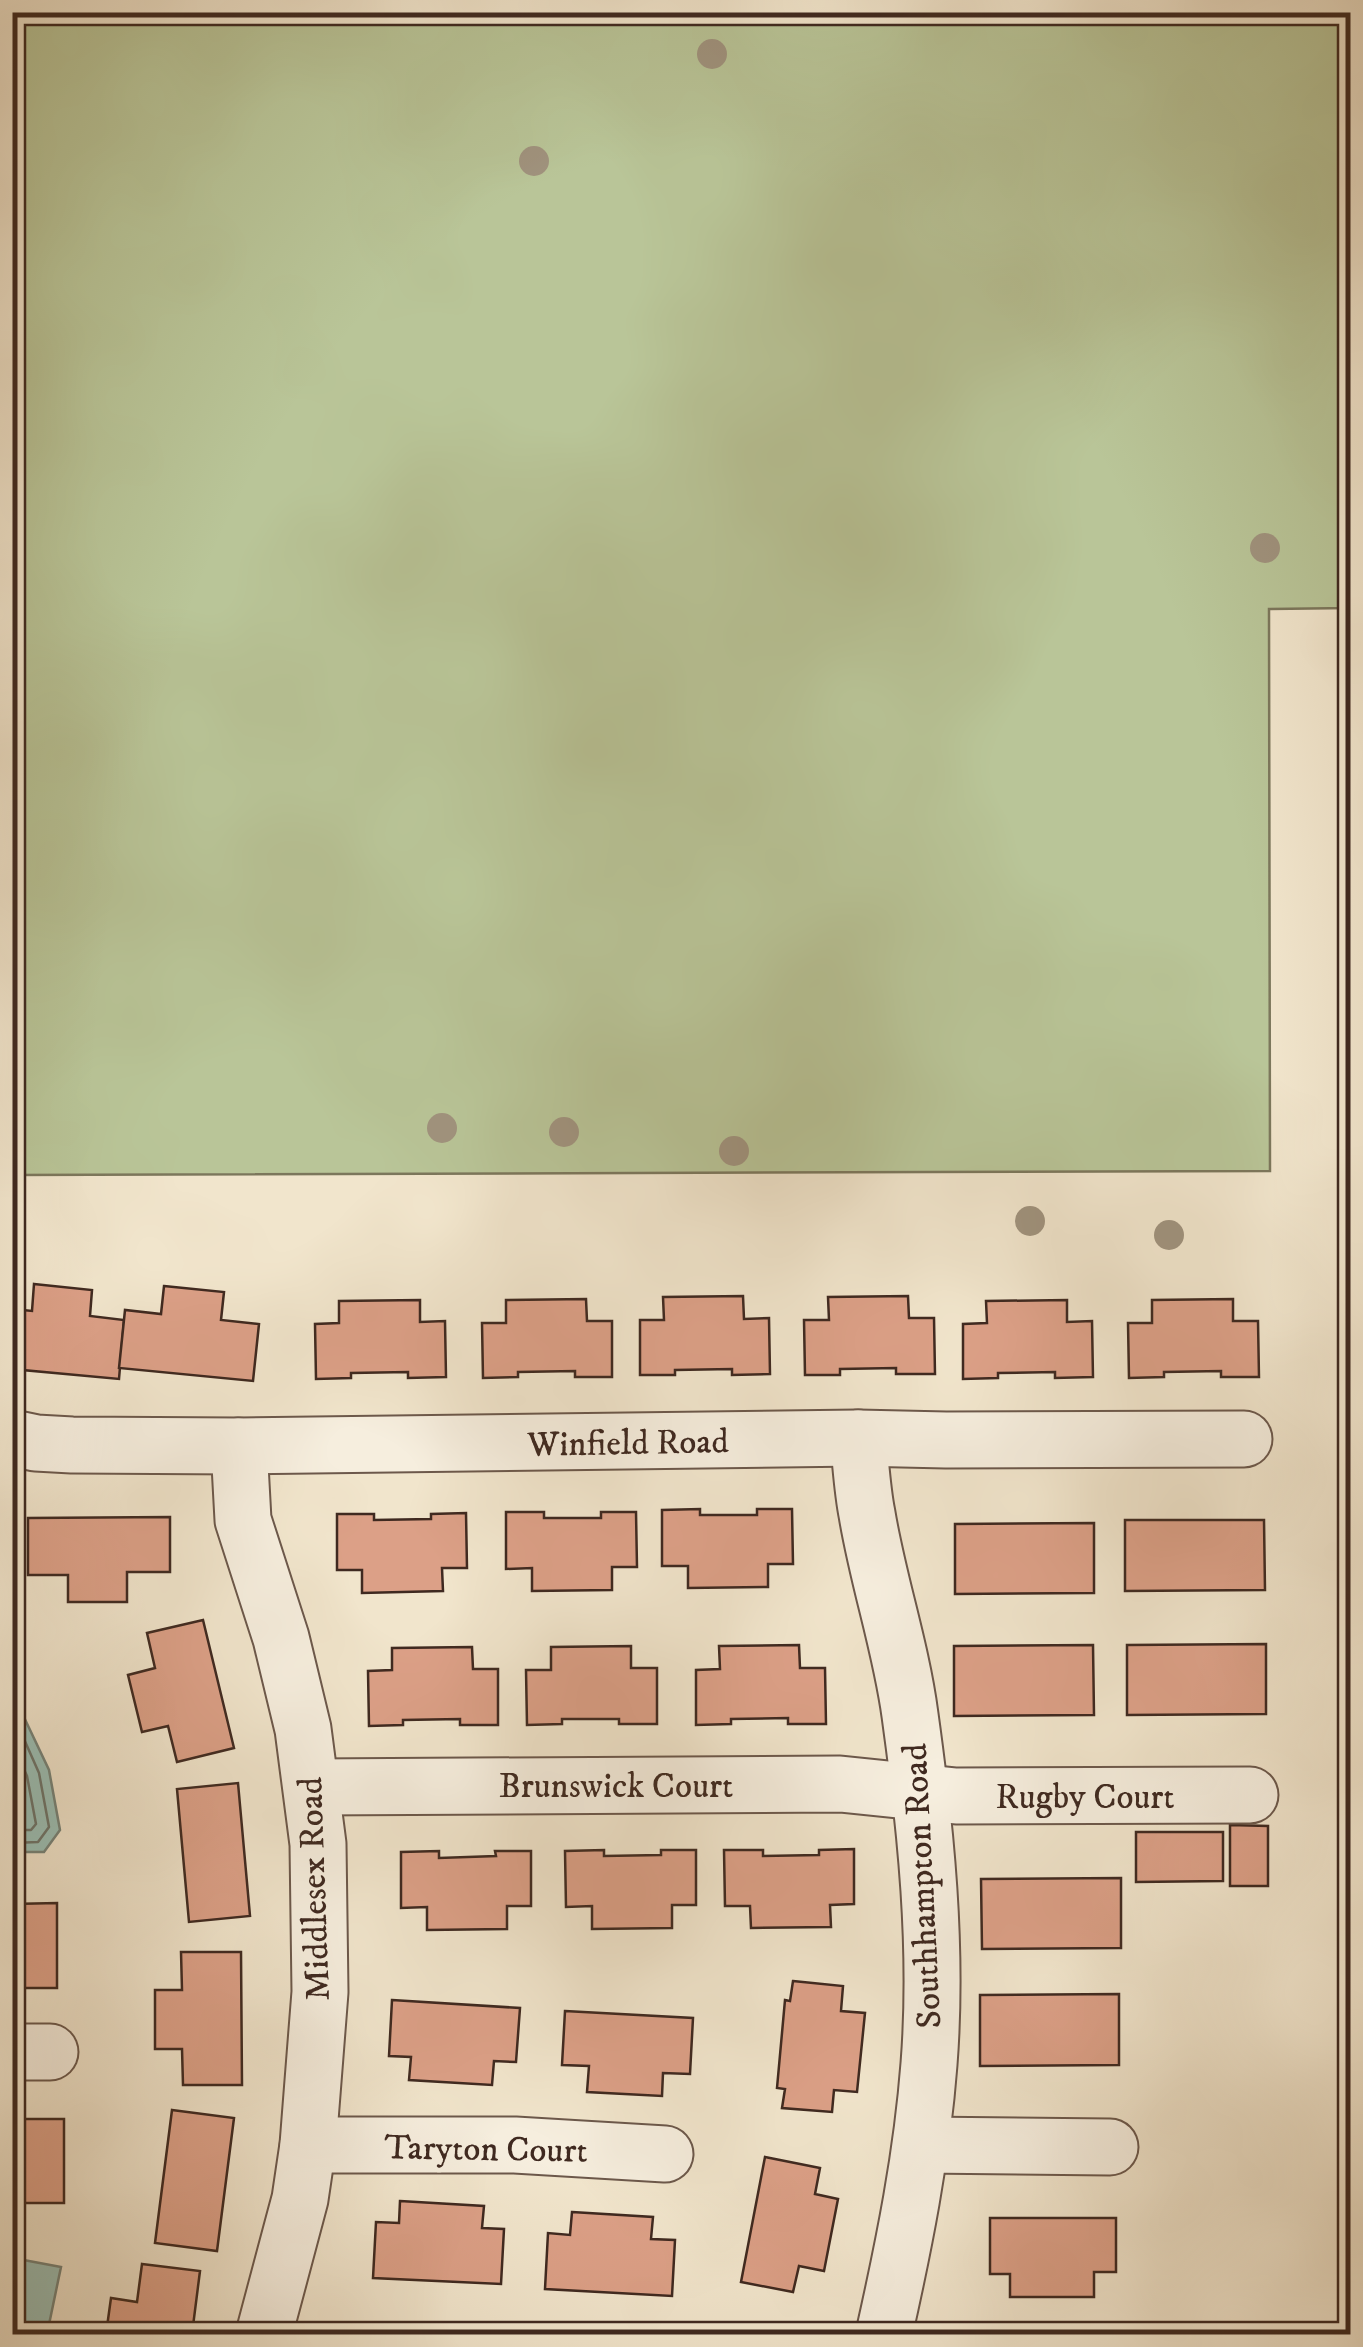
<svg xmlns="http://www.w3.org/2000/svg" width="1363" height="2347" font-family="'IM FELL DW Pica',serif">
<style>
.green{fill:#b9c598;stroke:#7c775c;stroke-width:2.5}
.water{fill:#9bbfb5;stroke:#768379;stroke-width:2.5}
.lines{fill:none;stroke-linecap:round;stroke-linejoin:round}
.shore{stroke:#6d746a;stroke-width:2.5}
.building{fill:#dca087;stroke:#3f2920;stroke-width:2.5}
.minor-casing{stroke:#6c584b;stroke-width:59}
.minor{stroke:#f6eede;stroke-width:55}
.tree{fill:#a0937e}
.labels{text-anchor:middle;stroke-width:9;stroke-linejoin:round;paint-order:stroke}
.street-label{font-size:35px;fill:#3f2920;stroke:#f6eede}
</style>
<rect width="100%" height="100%" fill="#f1e5cc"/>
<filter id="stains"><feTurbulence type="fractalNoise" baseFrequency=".002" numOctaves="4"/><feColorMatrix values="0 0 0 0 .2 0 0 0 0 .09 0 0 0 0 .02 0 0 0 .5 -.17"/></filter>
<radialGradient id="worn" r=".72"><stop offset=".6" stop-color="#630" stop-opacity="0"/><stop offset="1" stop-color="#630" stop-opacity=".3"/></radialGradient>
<!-- green -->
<path class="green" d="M12,13H1350V608L1269,609L1270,1171L13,1175Z"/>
<!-- water -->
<g class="water">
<path d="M12,1692L49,1770L60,1830L44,1852H13Z"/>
<path d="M13,2258L61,2267L47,2334H13Z"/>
</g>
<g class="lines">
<!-- shore -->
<g class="shore">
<path d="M12,1712L39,1773L49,1827L38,1842L12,1843"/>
<path d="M12,1743L27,1776L36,1824L31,1830H12"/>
</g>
</g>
<!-- building -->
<g class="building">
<path d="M34,1284L92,1290L90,1316L124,1320L119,1379L12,1369V1309L32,1311Z"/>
<path d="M164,1286L224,1292L221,1320L259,1324L253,1381L119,1368L125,1310L161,1314Z"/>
<path d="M743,1296L744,1319L769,1318L770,1374L732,1375V1369L675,1370V1375H640V1320H664L663,1297Z"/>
<path d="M908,1296L909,1318H934L935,1374H896V1368L840,1369V1375H805L804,1320H829L828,1297Z"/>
<path d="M586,1299L587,1321H612V1377H575V1371L518,1372V1377L483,1378L482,1323H506V1300Z"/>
<path d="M1233,1299V1321H1258L1259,1377H1221V1371L1164,1372V1377L1129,1378L1128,1323H1152V1300Z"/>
<path d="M420,1300V1322L445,1321L446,1377L408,1378V1372L351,1373V1378L316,1379L315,1324L339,1323V1301Z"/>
<path d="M1067,1300V1322L1092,1321L1093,1377L1055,1378V1372L998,1373V1378L963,1379V1324L987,1323L986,1301Z"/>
<path d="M700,1509V1515H757V1509H792L793,1564H768V1587L688,1588V1566H662V1510Z"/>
<path d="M506,1512H544V1518H601V1512H636L637,1567H612V1590L532,1591V1568L506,1569Z"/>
<path d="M466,1513L467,1568H442L443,1591L362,1593V1570H337V1514H374V1520L431,1519V1514Z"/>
<path d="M170,1517V1572H127V1602H68V1575H28V1518Z"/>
<path d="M1125,1520H1264L1265,1590L1125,1591Z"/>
<path d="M1094,1523V1593L955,1594V1524Z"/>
<path d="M203,1620L234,1748L177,1762L168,1726L142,1732L128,1675L155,1668L147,1633Z"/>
<path d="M1266,1644V1714L1127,1715V1645Z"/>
<path d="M799,1645L800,1668H825L826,1724H788V1718L731,1719V1724L696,1725V1670L720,1669L719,1646Z"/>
<path d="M1093,1645L1094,1715L954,1716V1646Z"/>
<path d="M631,1646V1668H657V1724H619V1719H562V1724L527,1725L526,1670H551V1647Z"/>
<path d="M472,1647L473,1669H498V1725H460V1719L403,1720V1725L369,1726L368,1671L392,1670V1648Z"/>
<path d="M238,1783L250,1916L189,1922L177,1789Z"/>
<path d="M1230,1825L1268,1826V1886H1230Z"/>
<path d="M1136,1832H1223V1881L1136,1882Z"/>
<path d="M854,1849V1904L830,1905L831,1927L751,1928L750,1906H725L724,1850H763V1856L819,1855V1850Z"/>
<path d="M604,1850V1856L661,1855V1850H696V1905H672V1928L592,1929V1906L566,1907L565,1851Z"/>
<path d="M439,1851V1858L496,1856L495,1851H531V1906H507V1929L427,1930V1907L401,1908V1852Z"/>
<path d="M1121,1878V1948L982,1949L981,1879Z"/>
<path d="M57,1903V1988H12V1904Z"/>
<path d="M181,1952H241L242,2085H183L182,2049H155V1990H182Z"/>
<path d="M793,1981L843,1986L841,2011L865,2013L857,2092L834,2090L832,2112L782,2108L785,2089L777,2088L785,2000L790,2001Z"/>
<path d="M1119,1994V2065L980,2066V1995Z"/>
<path d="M392,2000L520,2008L516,2062L494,2061L492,2085L409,2080L411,2057L389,2056Z"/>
<path d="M565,2011L693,2018L690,2074L663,2073L662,2096L587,2092L589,2066L562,2065Z"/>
<path d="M172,2110L234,2118L217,2251L155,2243Z"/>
<rect x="12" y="2119" width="52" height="84"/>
<path d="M765,2157L820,2168L815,2194L838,2199L824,2271L799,2266L793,2292L741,2282Z"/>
<path d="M400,2201L484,2206L482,2228L504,2229L501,2284L373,2278L376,2222L399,2223Z"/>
<path d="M572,2212L653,2217L651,2239L675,2240L672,2296L545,2289L548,2233L570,2235Z"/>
<path d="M990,2218H1116V2272H1094V2297H1010V2274H990Z"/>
<path d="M142,2264L200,2271L192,2334H106L111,2298L137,2302Z"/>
</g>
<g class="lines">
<!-- minor casing -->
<g class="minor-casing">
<g id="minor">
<path d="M12,1438L36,1443L72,1445L239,1446L858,1438L946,1440L1244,1439"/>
<path d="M858,1438C861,1463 862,1489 867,1514C878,1581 901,1647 910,1715C926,1830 938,1948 929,2064C922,2156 904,2245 884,2334"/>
<path d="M239,1446L243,1520L281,1638L303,1729L318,1844L320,1992L308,2145L300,2199L264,2334"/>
<path d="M312,1787L840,1784L956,1796L1250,1795"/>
<path d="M12,2052H50"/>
<path d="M308,2145H515L665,2154"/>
<path d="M921,2145L1110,2147"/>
</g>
</g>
<!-- minor -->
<use href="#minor" class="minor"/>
</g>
<!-- trees -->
<g class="tree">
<circle cx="712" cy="54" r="15"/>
<circle cx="534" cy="161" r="15"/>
<circle cx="1265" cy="548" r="15"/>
<circle cx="442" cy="1128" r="15"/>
<circle cx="564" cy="1132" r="15"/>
<circle cx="734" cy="1151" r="15"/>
<circle cx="1030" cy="1221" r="15"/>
<circle cx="1169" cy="1235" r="15"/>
</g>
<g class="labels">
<!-- street labels -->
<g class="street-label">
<text transform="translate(628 1442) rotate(-1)" y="12">Winfield Road</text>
<text x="616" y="1797">Brunswick Court</text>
<text x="1085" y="1808">Rugby Court</text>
<text transform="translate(921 1886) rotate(-93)" y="12">Southhampton Road</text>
<text transform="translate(313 1889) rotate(-92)" y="12">Middlesex Road</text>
<text transform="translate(486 2148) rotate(1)" y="12">Taryton Court</text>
</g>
</g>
<!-- margin -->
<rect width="1363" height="2347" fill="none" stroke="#f1e5cc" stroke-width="50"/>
<rect x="15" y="15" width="1333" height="2317" fill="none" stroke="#3f2920" stroke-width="5"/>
<rect x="25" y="25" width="1313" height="2297" fill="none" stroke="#3f2920" stroke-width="2.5"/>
<rect width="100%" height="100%" filter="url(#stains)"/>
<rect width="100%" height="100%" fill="url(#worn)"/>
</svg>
